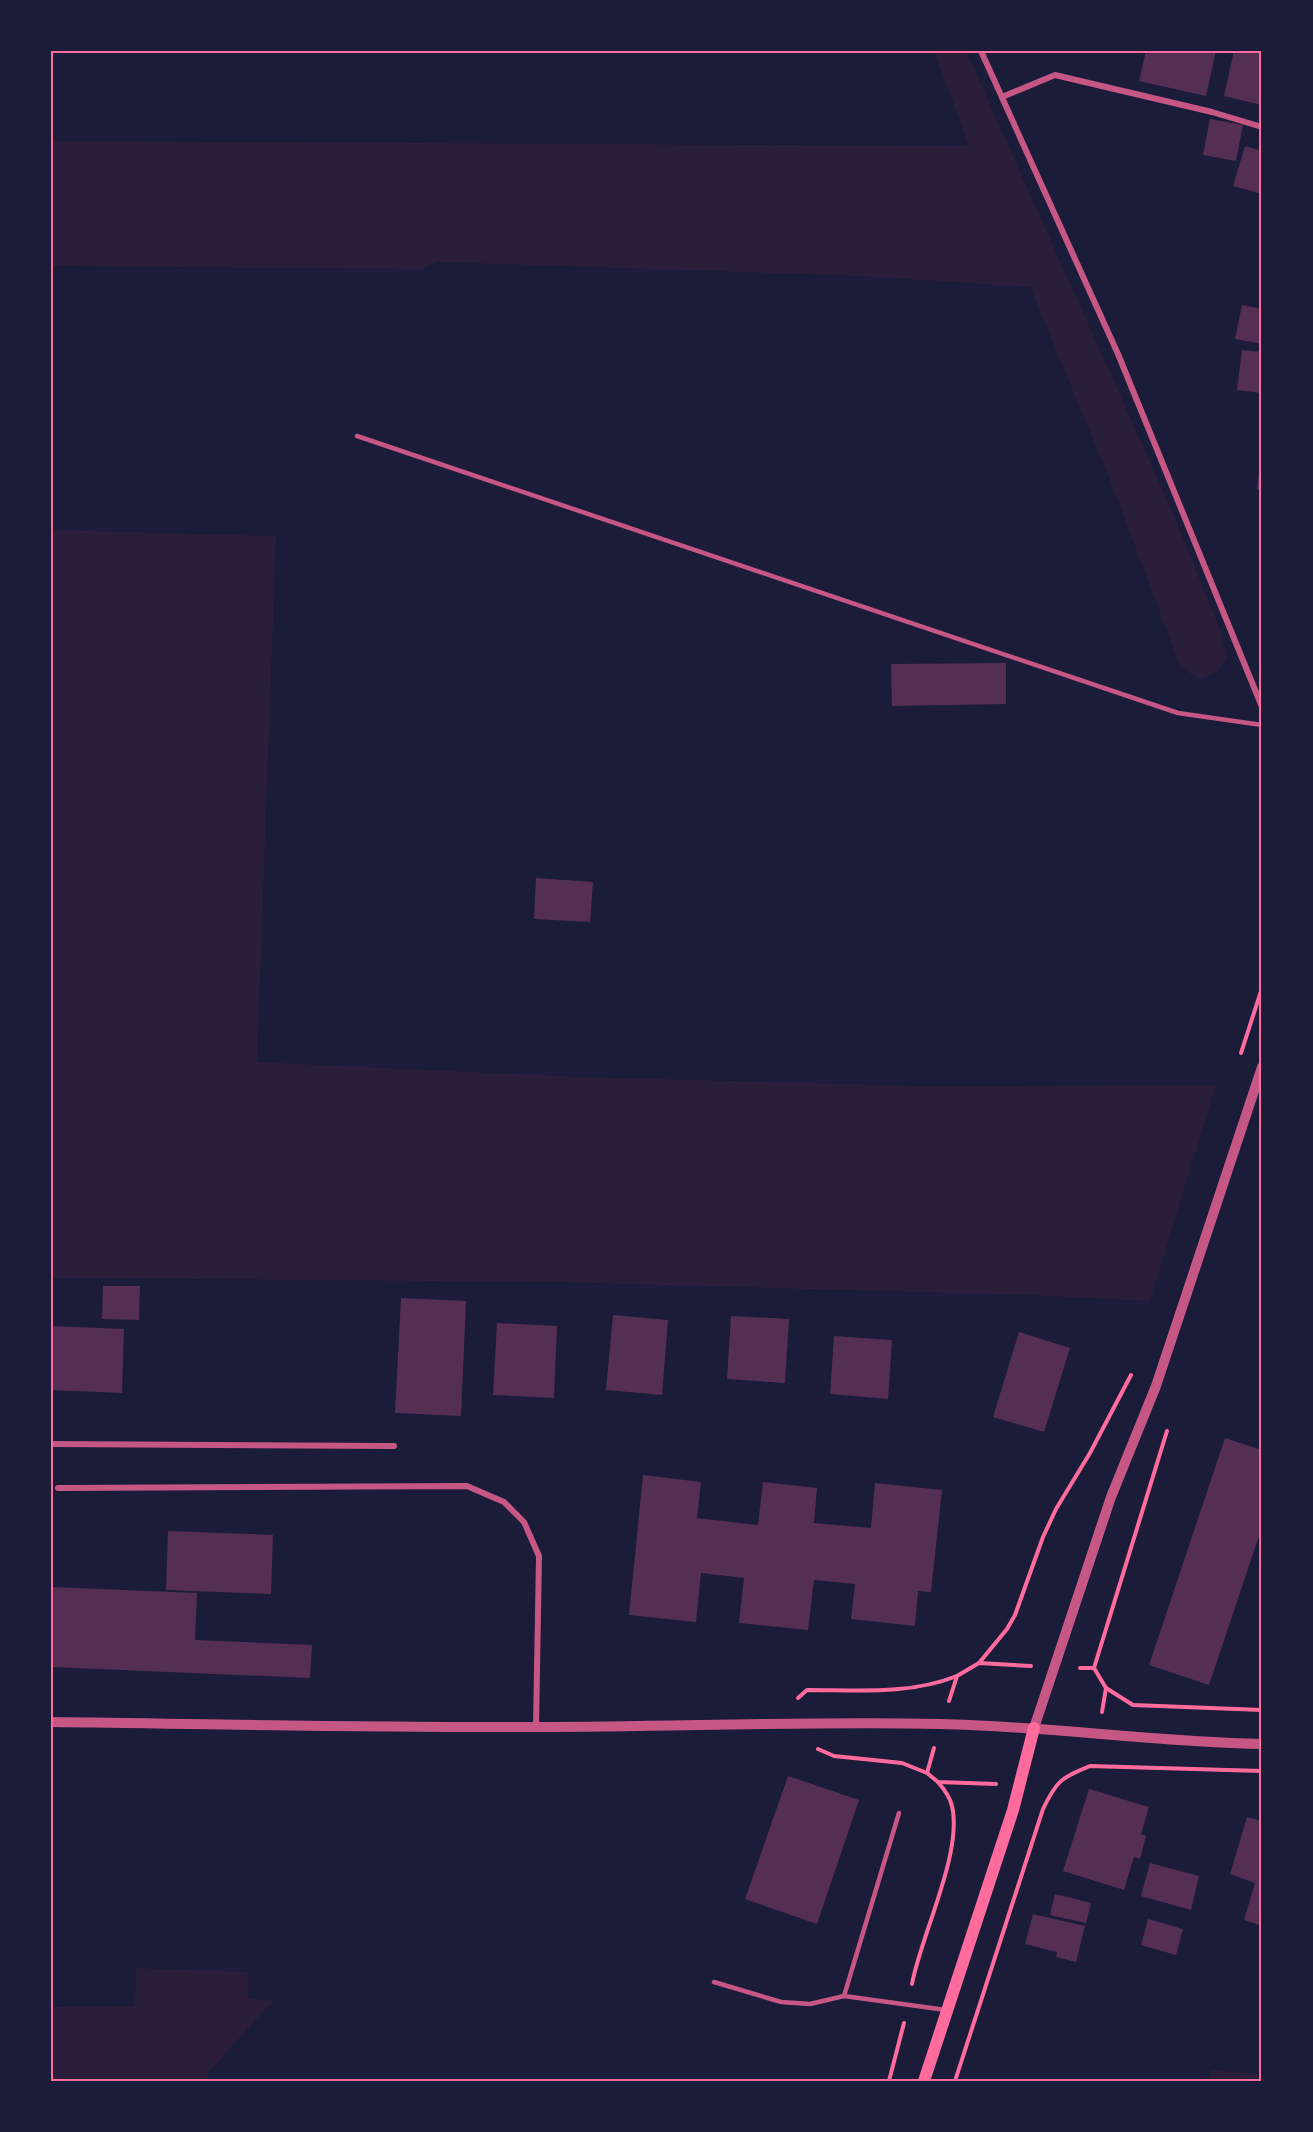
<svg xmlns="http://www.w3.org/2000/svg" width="1313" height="2132" font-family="'Golos Text',sans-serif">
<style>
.green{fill:#2a1e3b}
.building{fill:#542f53}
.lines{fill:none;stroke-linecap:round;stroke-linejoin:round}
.path{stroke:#ff6b9d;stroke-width:4}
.service{stroke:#c65784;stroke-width:4.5}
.minor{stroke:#c65784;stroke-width:6}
.tertiary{stroke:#c65784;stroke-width:10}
.secondary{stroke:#ff6b9d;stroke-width:12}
.neatline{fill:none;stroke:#ff6b9d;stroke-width:2}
</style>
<rect width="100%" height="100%" fill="#1b1b3a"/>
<!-- green -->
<g class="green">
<path d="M934,51H966L1172,511L1221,632L1227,657L1217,672L1200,679L1181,668L1110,480L1030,287L860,276L438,262L422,269L51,266V141L969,146Z"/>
<path d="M51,530L276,536L257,1062L582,1077L924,1086L1216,1085L1150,1301L1028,1295L556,1282L51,1278Z"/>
<path d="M136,1968L249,1972L248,1998L273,2001L208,2073V2081H51V2007L135,2006Z"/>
<path d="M1211,2070L1262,2074V2081H1211Z"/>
</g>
<!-- building -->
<g class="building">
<path d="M1146,51H1216L1206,96L1139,81Z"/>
<path d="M1234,51H1262V105L1224,96Z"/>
<path d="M1210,119L1243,125L1236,161L1203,155Z"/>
<path d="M1245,146L1262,151V194L1233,186Z"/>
<path d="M1242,305L1262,309V344L1235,339Z"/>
<path d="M1242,350L1262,352V393L1237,390Z"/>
<path d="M1260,459H1262V490H1257Z"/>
<path d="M1006,663V704L892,706L891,664Z"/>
<path d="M536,878L593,882L590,922L534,919Z"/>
<path d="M103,1286H140L139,1320L102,1319Z"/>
<path d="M401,1298L466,1301L461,1416L395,1413Z"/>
<path d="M613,1315L668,1320L662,1395L606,1390Z"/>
<path d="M731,1316L789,1319L785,1383L727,1379Z"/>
<path d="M497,1323L557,1326L554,1398L493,1395Z"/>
<path d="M51,1326L124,1329L122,1393L51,1390Z"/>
<path d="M1019,1332L1070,1348L1044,1432L993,1417Z"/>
<path d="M834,1336L892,1340L888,1399L830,1394Z"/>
<path d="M1225,1438L1262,1450V1527L1209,1685L1149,1665Z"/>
<path d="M643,1475L701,1482L697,1518L758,1525L763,1482L817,1488L814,1523L871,1528L875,1483L942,1490L931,1592L918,1591L915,1626L851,1619L855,1584L814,1580L808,1630L739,1623L744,1578L701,1573L696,1622L629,1615Z"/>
<path d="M168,1531L273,1535L271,1594L166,1590Z"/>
<path d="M51,1587L197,1593L195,1640L312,1645L310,1678L51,1667Z"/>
<path d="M788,1776L859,1800L817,1924L745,1899Z"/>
<path d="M1089,1789L1149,1807L1141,1834L1146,1836L1140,1859L1134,1857L1124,1890L1063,1871Z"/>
<path d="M1247,1817L1262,1821V1926L1244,1920L1255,1883L1230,1874Z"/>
<path d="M1150,1863L1199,1876L1191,1910L1141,1896Z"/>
<path d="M1055,1894L1091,1903L1086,1923L1050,1915Z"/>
<path d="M1033,1914L1085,1926L1076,1962L1056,1957L1057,1952L1025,1944Z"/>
<path d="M1148,1919L1183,1929L1176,1955L1141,1945Z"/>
</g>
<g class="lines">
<!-- path -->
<g class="path">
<path d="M1241,1053L1262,988"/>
<path d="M979,1663L1007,1629L1015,1615L1043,1537L1056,1509L1090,1453L1131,1375"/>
<path d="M1080,1668H1094L1106,1688L1102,1712"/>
<path d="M1094,1668L1167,1431"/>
<path d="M1106,1688L1133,1705L1262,1710"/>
<path d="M798,1698L807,1690C858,1690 909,1695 957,1676"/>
<path d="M949,1701L957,1676L979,1663L1031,1666"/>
<path d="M818,1749L834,1756L902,1763L927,1773L938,1782L996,1784"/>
<path d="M927,1773L934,1748"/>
<path d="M912,1984C921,1935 963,1853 952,1806C950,1797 944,1789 938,1782"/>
<path d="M889,2081L904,2023"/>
<path d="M955,2081L1043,1809C1057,1780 1061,1778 1090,1766L1262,1771"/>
</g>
<!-- service -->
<g class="service">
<path d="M357,436L1178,713L1262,725"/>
<path d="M899,1813L844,1996L946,2010"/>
<path d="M714,1982L781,2002L810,2004L844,1996"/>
</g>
<!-- minor -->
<g class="minor">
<path d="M981,51L1118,354L1262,707"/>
<path d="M1002,97L1055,75L1212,112L1262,127"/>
<path d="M51,1444L394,1446"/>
<path d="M58,1488L467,1486L504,1502L524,1522L539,1556L536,1727"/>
</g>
<!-- tertiary -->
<g class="tertiary">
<path d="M51,1722C213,1724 376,1728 538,1727C672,1727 806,1721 940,1724C1048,1726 1154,1742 1262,1744"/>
<path d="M1034,1728L1111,1497L1156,1386L1262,1067"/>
</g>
<!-- secondary -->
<path class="secondary" d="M924,2081L1013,1810L1034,1728"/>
</g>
<!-- border -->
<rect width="1313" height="2132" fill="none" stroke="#1b1b3a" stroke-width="105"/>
<rect x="52" y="52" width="1208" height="2028" class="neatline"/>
</svg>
